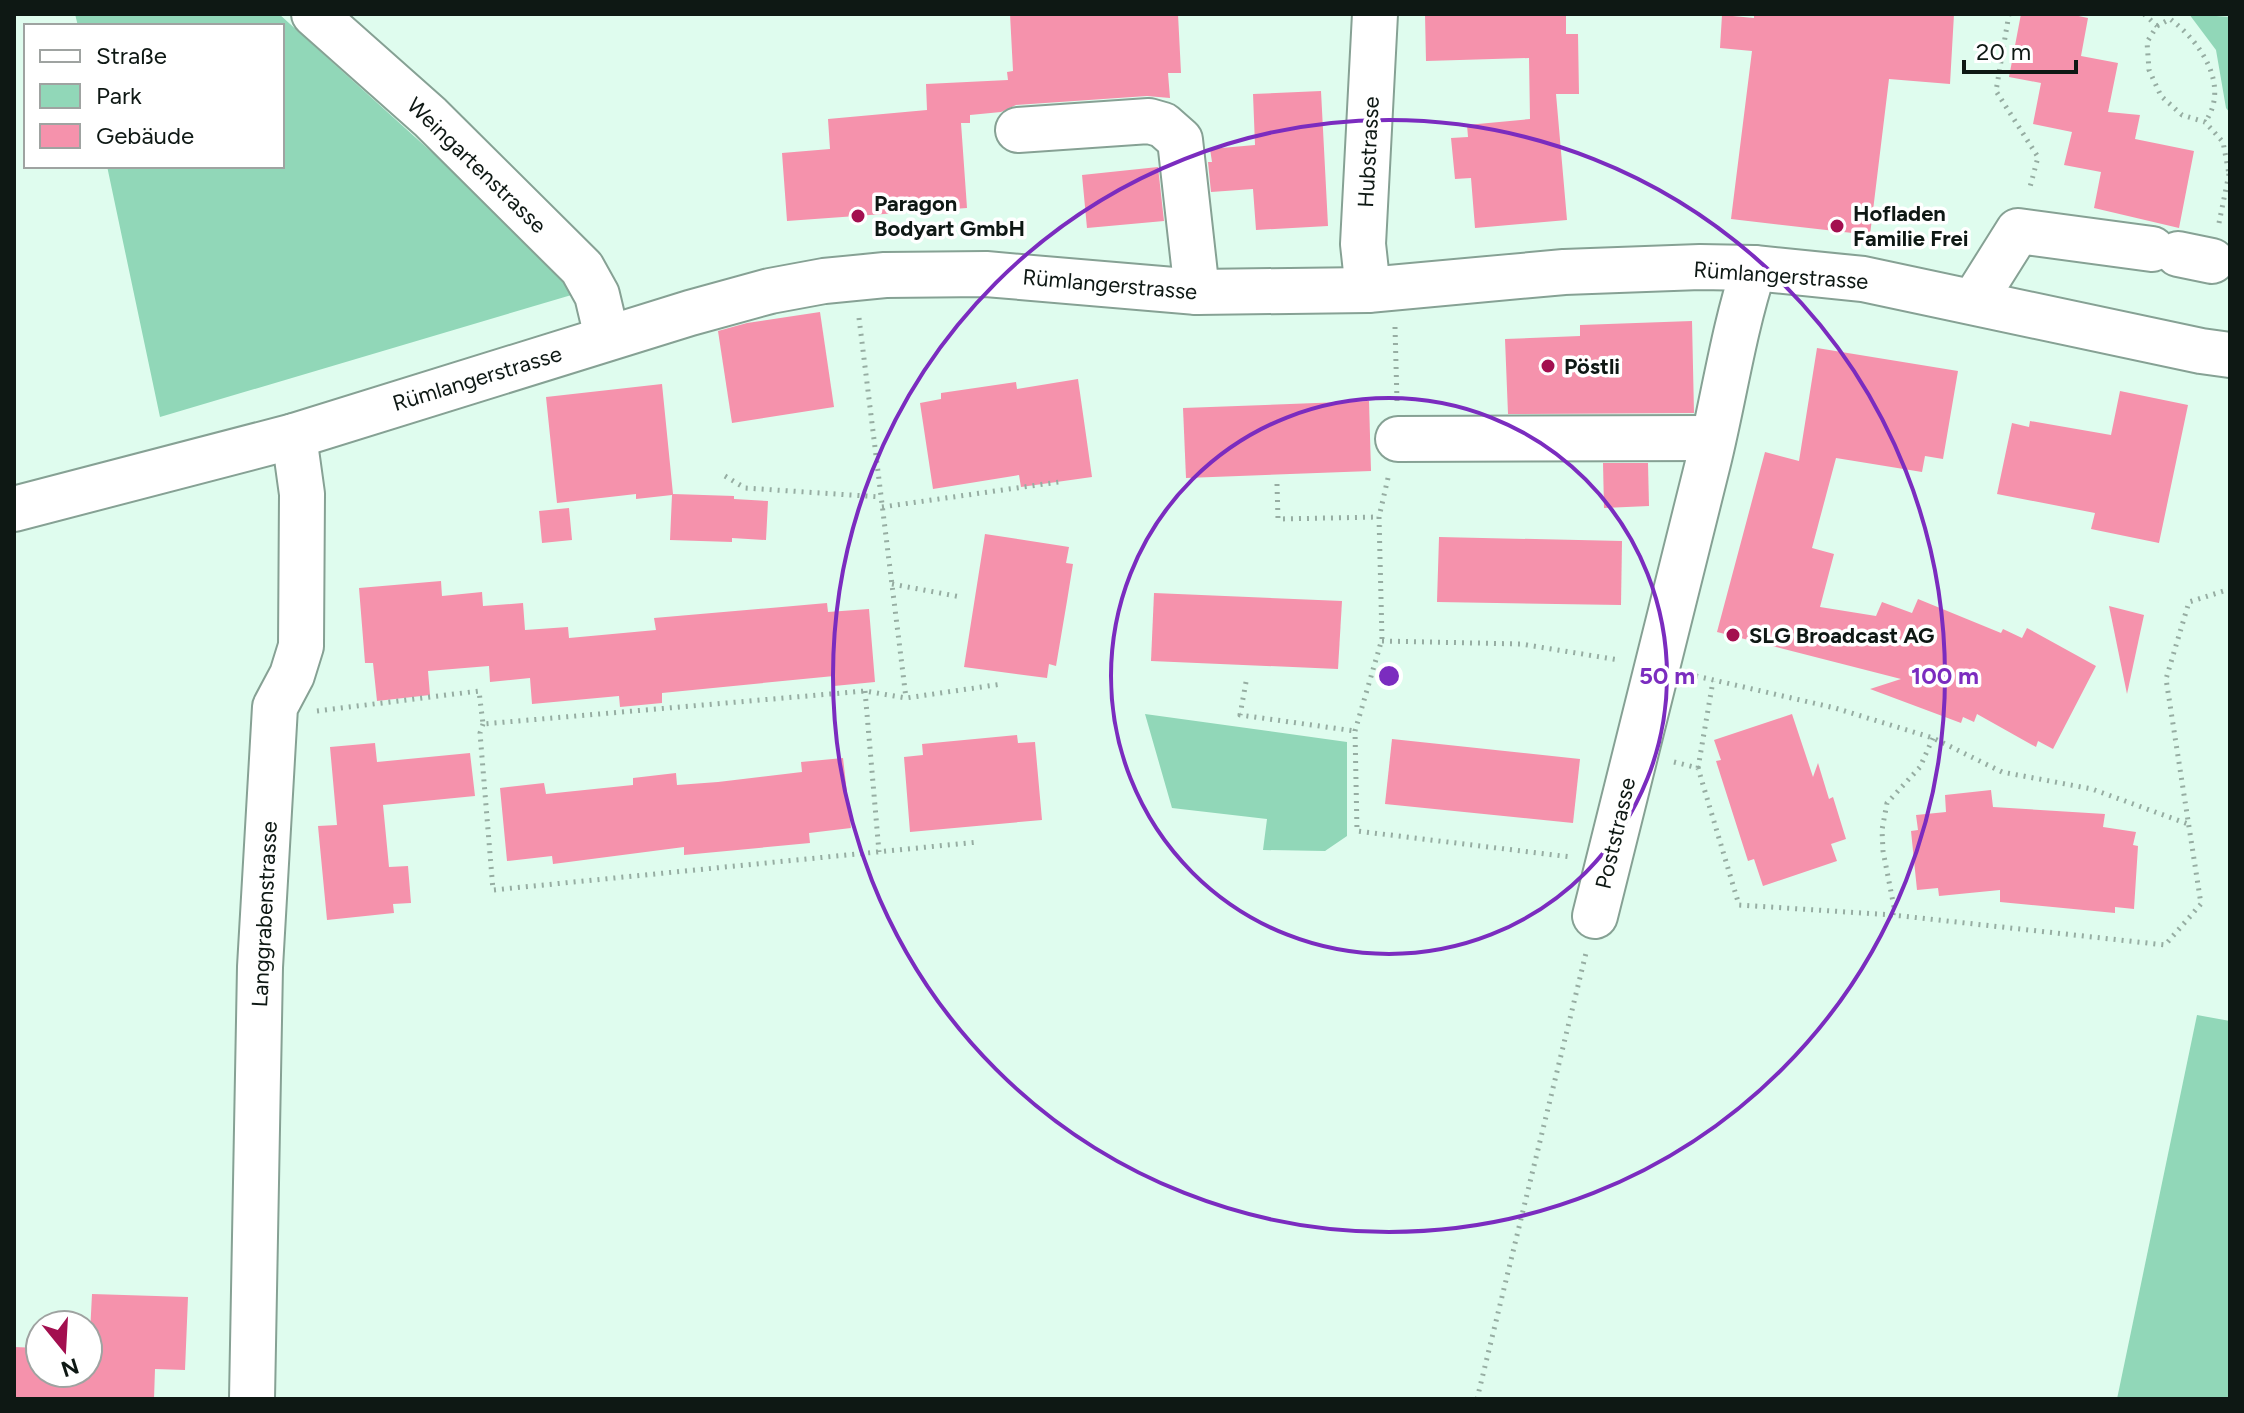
<svg xmlns="http://www.w3.org/2000/svg" width="2244" height="1413" font-family="Figtree,sans-serif">
<style>
.green{fill:#91d7b8}
.building{fill:#f592ac}
.lines{fill:none;stroke-linecap:round;stroke-linejoin:round}
.minor-casing{stroke:#86a194;stroke-width:48}
.path{stroke:#96ada2;stroke-width:5;stroke-dasharray:2 6;stroke-linecap:butt}
.minor{stroke:#fff;stroke-width:44}
.ring{fill:none;stroke:#7b2cbf;stroke-width:4}
.poi-dot{fill:#a30f4f;stroke:#fff;stroke-width:3}
.labels{text-anchor:middle;stroke-width:7;stroke-linejoin:round;paint-order:stroke}
.street-label{font-size:22px;fill:#0e1814;stroke:#fff}
.poi-label{font-size:22px;font-weight:bold;fill:#0e1814;stroke:#fff;text-anchor:start}
.centre{fill:#7b2cbf;stroke:#fff;stroke-width:4}
.ring-label{font-size:24px;text-anchor:middle;font-weight:bold;fill:#7b2cbf;stroke:#fff;stroke-width:7;stroke-linejoin:round;paint-order:stroke}
</style>
<rect width="100%" height="100%" fill="#dffcee"/>
<!-- green -->
<g class="green">
<path d="M75,14H279L585,291L160,417L107,166H282V26H78Z"/>
<path d="M2189,14L2230,17V113L2226,108L2216,50Z"/>
<path d="M1145,714L1347,742V836L1325,851L1263,850L1267,819L1172,808Z"/>
<path d="M2197,1015L2230,1021V1399H2117Z"/>
</g>
<!-- building -->
<g class="building">
<path d="M1010,14H1178L1181,73H1168L1170,98L1147,96L1016,105L1001,112L970,115V123H961L967,208L787,221L782,153L830,149L828,119L927,110L926,84L1008,80L1007,72L1013,71Z"/>
<path d="M1425,14H1566V34H1578L1579,94H1556L1567,220L1475,228L1471,178L1455,179L1451,138L1468,137L1467,125L1530,119L1529,58L1426,61Z"/>
<path d="M1754,14H1954L1950,84L1889,79L1870,235L1731,219L1752,51L1720,48L1722,15L1754,18Z"/>
<path d="M2021,14H2069L2088,18L2081,56L2118,63L2108,112L2140,115L2135,139L2194,151L2179,228L2094,208L2101,172L2064,165L2072,132L2033,124L2041,83L2009,77Z"/>
<path d="M1321,91L1328,226L1256,230L1253,189L1211,192L1208,162H1212L1210,149L1255,145L1253,94Z"/>
<path d="M1158,167L1164,221L1087,228L1082,175Z"/>
<path d="M820,312L834,407L732,423L718,331L747,323Z"/>
<path d="M1692,321L1694,413L1508,414L1505,339L1580,336V325Z"/>
<path d="M1817,348L1958,371L1943,459L1925,456L1922,472L1836,458L1812,548L1834,554L1820,607L1876,616L1882,602L1912,613L1918,599L2001,633L2003,629L2022,638L2027,628L2096,666L2053,749L2038,741L2036,747L1977,714L1974,722L1963,717L1961,723L1870,689L1901,679L1717,632L1765,452L1799,461Z"/>
<path d="M1078,379L1092,477L1021,487L1019,475L933,489L920,403L941,399V393L1016,382L1017,389Z"/>
<path d="M662,384L673,494L734,496V499L768,501L766,540L732,538V542L670,540L672,495L636,499V494L557,503L546,397Z"/>
<path d="M2120,391L2188,405L2159,543L2091,529L2095,513L1997,494L2012,423L2029,427L2030,421L2111,435Z"/>
<path d="M1369,401L1371,471L1186,478L1183,408Z"/>
<path d="M1603,463H1648L1649,506L1604,508Z"/>
<path d="M569,508L572,540L542,543L539,511Z"/>
<path d="M985,534L1069,547L1066,563L1073,564L1067,601L1056,666L1049,664L1047,678L964,667Z"/>
<path d="M1439,537L1622,541L1621,605L1437,602Z"/>
<path d="M441,581L442,596L482,592L483,606L523,603L525,630L568,627L569,638L656,630L654,618L827,603L828,612L869,609L875,682L834,686V676L662,693V703L620,707L619,696L532,704L530,678L490,682L489,666L428,671L430,695L377,701L373,663H365L359,588Z"/>
<path d="M1154,593L1342,601L1338,669L1151,661Z"/>
<path d="M2109,606L2144,615L2127,694Z"/>
<path d="M1792,714L1813,777L1818,763L1829,799L1833,797L1846,839L1831,844L1837,861L1763,886L1754,859L1748,861L1716,761L1721,760L1714,740Z"/>
<path d="M1017,735L1018,743L1035,742L1042,820L910,832L904,757L923,755L922,744Z"/>
<path d="M1392,739L1580,759L1573,823L1385,804Z"/>
<path d="M375,743L377,762L470,753L475,796L383,805L389,867L408,866L411,903L393,904L394,913L327,920L318,826L337,825L330,747Z"/>
<path d="M843,758L851,828L809,833L810,843L684,855V847L553,864L552,856L507,861L500,788L544,783L546,794L633,785V778L676,773L677,785L718,782L802,772L801,762Z"/>
<path d="M1991,790L1993,807L2105,814L2103,827L2136,832L2133,845L2138,846L2134,909L2115,907V913L2000,902V890L1939,896L1938,888L1917,890L1911,831L1918,830L1916,815L1946,812L1945,795Z"/>
<path d="M92,1294L188,1297L185,1370L155,1369L154,1399H14V1347L40,1348V1373H88Z"/>
</g>
<g class="lines">
<!-- minor casing -->
<g class="minor-casing">
<g id="minor">
<path d="M314,14L430,117L582,268L597,295L607,337"/>
<path d="M1018,130L1149,121L1163,125L1180,140L1197,292"/>
<path d="M2178,254L2212,261"/>
<path d="M1368,290L1363,244L1375,14"/>
<path d="M1974,301L2018,231L2152,249"/>
<path d="M1398,439L1713,438"/>
<path d="M14,509L294,436L690,313L770,291L824,281L885,275L986,274L1197,292L1368,290L1564,272L1700,267L1754,268L1863,279L2201,351L2230,355"/>
<path d="M1595,916C1632,765 1669,614 1708,463C1724,398 1733,332 1754,268"/>
<path d="M252,1399L260,967L275,707L292,675L301,646L302,494L294,436"/>
</g>
</g>
<!-- path -->
<g class="path">
<path d="M2009,14L1996,91L2038,157L2029,191"/>
<path d="M2144,14L2157,26L2147,42L2149,70L2161,96L2182,115L2205,122L2223,142L2229,174"/>
<path d="M2157,26L2170,19C2200,41 2231,86 2205,122"/>
<path d="M2219,223L2229,174"/>
<path d="M859,318L906,698"/>
<path d="M1395,327L1397,401"/>
<path d="M725,476L745,488L881,497"/>
<path d="M1388,478L1379,517L1382,639L1355,731L1357,831L1571,857"/>
<path d="M1277,484L1278,519L1379,517"/>
<path d="M882,507L1059,482"/>
<path d="M892,584L961,597"/>
<path d="M1382,641L1521,644L1619,660"/>
<path d="M1696,676L1835,708L1933,738L2002,772L2092,789L2188,824"/>
<path d="M1246,682L1240,715L1355,731"/>
<path d="M865,691L879,852"/>
<path d="M317,711L479,691L483,724L865,691L906,698L1002,684"/>
<path d="M483,724L480,733L493,890L978,842"/>
<path d="M1674,762L1698,768L1739,905L1893,915L2165,945L2201,904L2166,679L2189,602L2230,589"/>
<path d="M1698,768L1713,681"/>
<path d="M1893,915L1894,907L1883,851L1882,830L1887,803L1920,767L1933,738"/>
<path d="M1477,1399L1586,953"/>
</g>
<!-- minor -->
<use href="#minor" class="minor"/>
</g>
<!-- distance rings -->
<g class="ring">
<circle cx="1389" cy="676" r="278"/>
<circle cx="1389" cy="676" r="556"/>
</g>
<!-- markers -->
<g class="poi-dot">
<circle cx="858" cy="216" r="8"/>
<circle cx="1837" cy="226" r="8"/>
<circle cx="1548" cy="366" r="8"/>
<circle cx="1733" cy="635" r="8"/>
</g>
<g class="labels">
<!-- street labels -->
<g class="street-label">
<text transform="translate(1368 152) rotate(-87)" y="8">Hubstrasse</text>
<text transform="translate(477 165) rotate(44)" y="8">Weingartenstrasse</text>
<text transform="translate(1781 275) rotate(4)" y="8">Rümlangerstrasse</text>
<text transform="translate(1110 284) rotate(5)" y="8">Rümlangerstrasse</text>
<text transform="translate(477 378) rotate(-17)" y="8">Rümlangerstrasse</text>
<text transform="translate(1615 833) rotate(-77)" y="8">Poststrasse</text>
<text transform="translate(264 914) rotate(-87)" y="8">Langgrabenstrasse</text>
</g>
<!-- poi labels -->
<g class="poi-label">
<text x="874" y="211">Paragon<tspan x="874" dy="25">Bodyart GmbH</tspan></text>
<text x="1853" y="221">Hofladen<tspan x="1853" dy="25">Familie Frei</tspan></text>
<text x="1564" y="374">Pöstli</text>
<text x="1749" y="643">SLG Broadcast AG</text>
</g>
</g>
<circle cx="1389" cy="676" r="12" class="centre"/>
<g class="ring-label">
<text x="1667" y="684">50 m</text>
<text x="1945" y="684">100 m</text>
</g>
<!-- border -->
<rect width="2244" height="1413" fill="none" stroke="#0e1814" stroke-width="32"/>
<!-- legend -->
<rect x="24" y="24" width="260" height="144" fill="#ffffff" stroke="#9fa3a1" stroke-width="2"/>
<rect x="40" y="50" width="40" height="12" fill="#ffffff" stroke="#9fa3a1" stroke-width="2"/>
<text x="96" y="64" font-size="24" fill="#0e1814">Straße</text>
<rect x="40" y="84" width="40" height="24" fill="#91d7b8" stroke="#9fa3a1" stroke-width="2"/>
<text x="96" y="104" font-size="24" fill="#0e1814">Park</text>
<rect x="40" y="124" width="40" height="24" fill="#f592ac" stroke="#9fa3a1" stroke-width="2"/>
<text x="96" y="144" font-size="24" fill="#0e1814">Gebäude</text>
<!-- north arrow -->
<g transform="translate(64 1349) rotate(162)"><circle r="38" fill="#ffffff" stroke="#9fa3a1" stroke-width="2"/>
<path d="M0-6L14 30L0 20L-14 30Z" fill="#a30f4f"/>
<text y="-12" font-size="22" font-weight="bold" text-anchor="middle" fill="#0e1814">N</text>
</g>
<!-- scale -->
<path d="M1964 60v12h112v-12" fill="none" stroke="#0e1814" stroke-width="4"/>
<text x="1976" y="60" font-size="24" fill="#0e1814" stroke="#ffffff" stroke-width="6" paint-order="stroke">20 m</text>
</svg>
